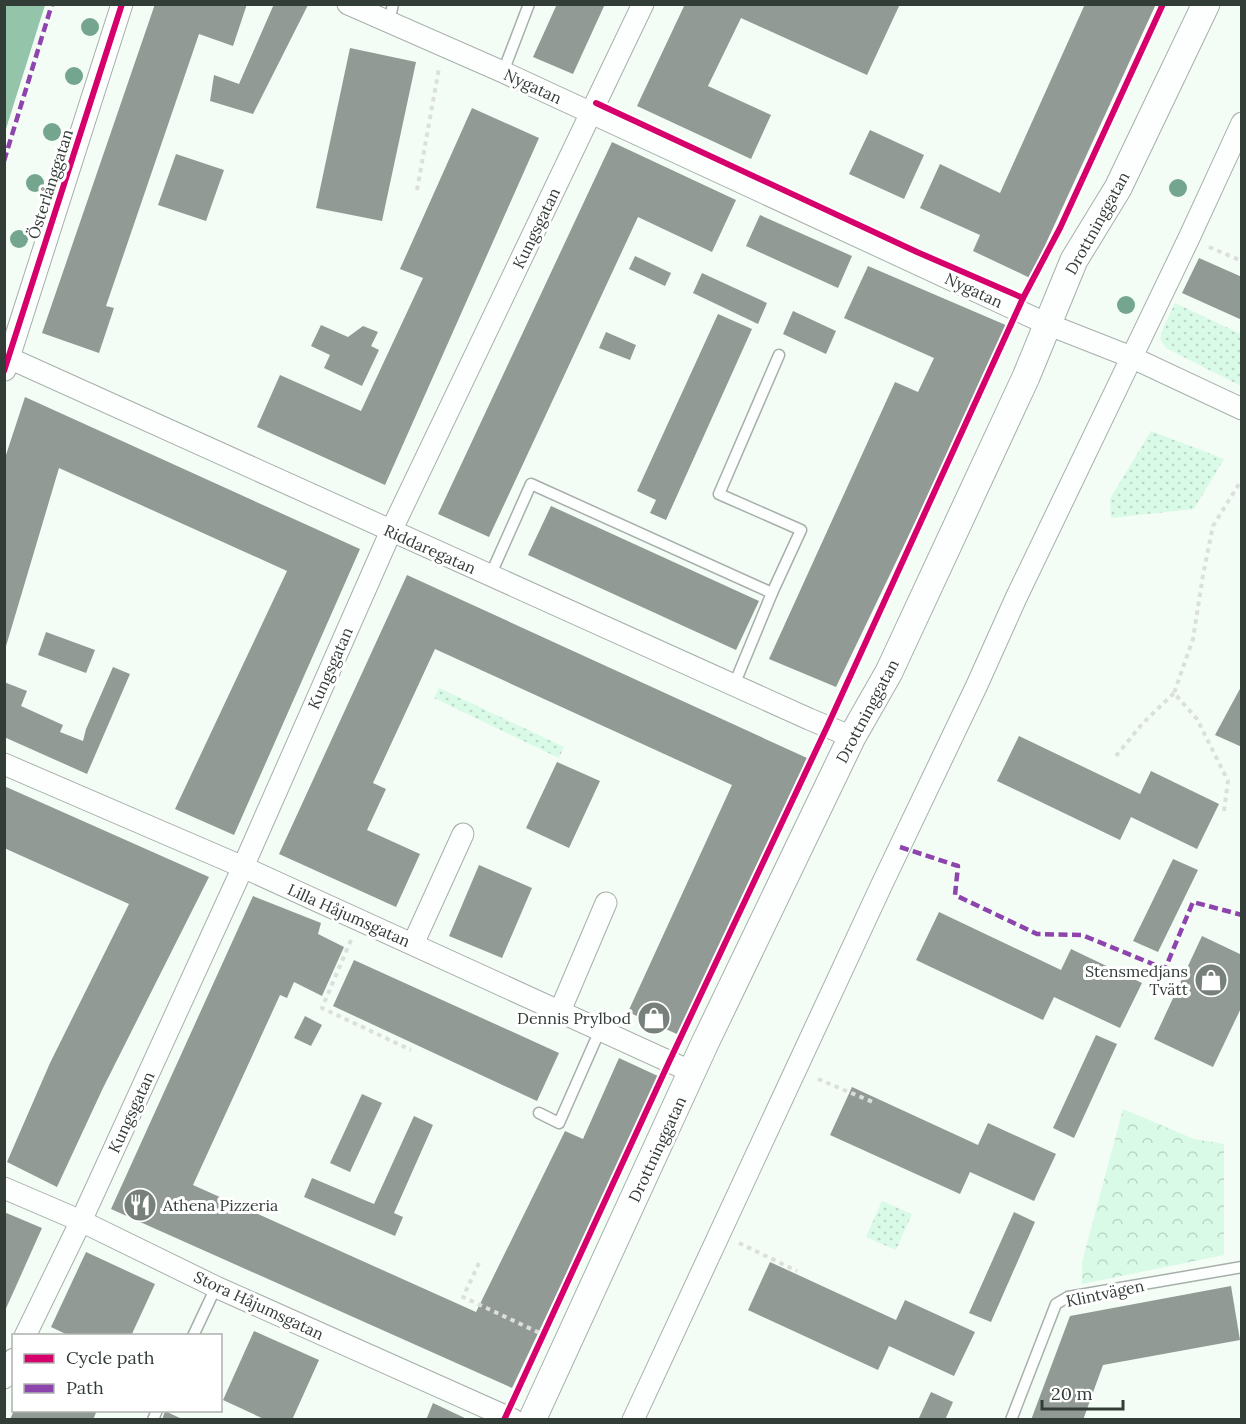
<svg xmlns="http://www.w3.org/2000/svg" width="1246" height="1424" font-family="Lora,serif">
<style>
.green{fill:url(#green-dots)}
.forest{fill:url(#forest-crowns)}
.water{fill:#94c4aa}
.building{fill:#929a95}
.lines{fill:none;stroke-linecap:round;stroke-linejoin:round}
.service-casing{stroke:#a7afaa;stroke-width:13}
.minor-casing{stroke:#a7afaa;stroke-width:23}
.tertiary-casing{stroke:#a7afaa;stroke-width:29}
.path{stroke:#dddfdd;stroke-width:4;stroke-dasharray:4.5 4.5;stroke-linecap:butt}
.service{stroke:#fdfffe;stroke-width:10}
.minor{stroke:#fdfffe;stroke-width:21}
.tertiary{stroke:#fdfffe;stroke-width:27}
.quiet{stroke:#8e44ad;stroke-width:4.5;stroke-dasharray:9 4.5;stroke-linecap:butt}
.cycleway-casing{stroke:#fff;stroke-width:10}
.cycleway{stroke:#d6006c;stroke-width:6}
.tree{fill:#74a58f}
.labels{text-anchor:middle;stroke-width:6;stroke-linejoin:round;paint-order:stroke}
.street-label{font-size:16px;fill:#333d37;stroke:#fff}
.poi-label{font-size:16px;fill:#333d37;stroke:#fff;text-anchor:end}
</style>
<defs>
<pattern id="green-dots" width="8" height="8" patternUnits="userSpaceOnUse" patternTransform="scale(1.5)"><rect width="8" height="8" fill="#d8fae6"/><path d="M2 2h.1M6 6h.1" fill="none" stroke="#bad7c6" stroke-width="1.8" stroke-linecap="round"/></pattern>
<pattern id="forest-crowns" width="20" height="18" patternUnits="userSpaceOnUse" patternTransform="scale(1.5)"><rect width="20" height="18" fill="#d8fae6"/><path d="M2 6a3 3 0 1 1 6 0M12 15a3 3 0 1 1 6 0" fill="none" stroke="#bad7c6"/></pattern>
</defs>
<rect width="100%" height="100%" fill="#f4fcf6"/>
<!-- green -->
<g class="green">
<path d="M1175,303L1241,334V386L1166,348L1160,339L1164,326Z"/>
<path d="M1151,431L1224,459L1194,509L1111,518L1110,499Z"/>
<path d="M439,688L564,747L559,758L434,698Z"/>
<path d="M882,1201L912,1214L896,1250L866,1237Z"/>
</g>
<!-- forest -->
<path class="forest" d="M1123,1109L1194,1139L1224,1144V1255L1082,1284V1262Z"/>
<!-- water -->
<path class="water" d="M5,4L45,5L5,132L4,5Z"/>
<!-- building -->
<g class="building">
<path d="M155,4H247L233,46L199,34L106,306L114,308L99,353L42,333Z"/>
<path d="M274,4L308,5L253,114L210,101L214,75L239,84Z"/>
<path d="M557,4H605L573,74L533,57Z"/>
<path d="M685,4H900L867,75L741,18L708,86L771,115L751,159L637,106Z"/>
<path d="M1085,4H1156L1030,278L973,251L980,235L920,208L940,164L1000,193Z"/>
<path d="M350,48L416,62L382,221L316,208Z"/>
<path d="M472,108L539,138L385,485L257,427L280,375L361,411L423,278L400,269Z"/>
<path d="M870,130L924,155L904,199L849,174Z"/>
<path d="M612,142L736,200L712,252L638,217L489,537L438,514Z"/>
<path d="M176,154L224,170L206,221L158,205Z"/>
<path d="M760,215L852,256L838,288L746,246Z"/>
<path d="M635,256L671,273L665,286L629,269Z"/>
<path d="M1199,258L1242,277V320L1182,293Z"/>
<path d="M868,266L1008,326L967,414L836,687L769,659L895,382L918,392L934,358L844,318Z"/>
<path d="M702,273L767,303L758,324L693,293Z"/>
<path d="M793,311L836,331L826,354L783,334Z"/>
<path d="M718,314L752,329L666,520L650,513L656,500L637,491Z"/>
<path d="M321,325L348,337L363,326L378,332L371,346L379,350L362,386L324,368L330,355L311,346Z"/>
<path d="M606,332L636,345L630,360L599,348Z"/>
<path d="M25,397L360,549L234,835L175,809L287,571L59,468L4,653V461Z"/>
<path d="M551,506L759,601L736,650L528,555Z"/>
<path d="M407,575L807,758L679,1035L628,1012L732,785L435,649L373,783L386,789L367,830L420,854L396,907L279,854Z"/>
<path d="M46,632L95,650L86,673L38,655Z"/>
<path d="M113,667L130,674L87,774L4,737V682L27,691L21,706L63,725L60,732L83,741L86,729Z"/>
<path d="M1242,685V747L1215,735Z"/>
<path d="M1019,736L1140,794L1151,771L1219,804L1197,849L1131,817L1120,840L997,781Z"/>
<path d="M557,762L600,781L569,848L526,828Z"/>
<path d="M4,786L209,877L103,1088L57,1187L7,1162L50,1063L129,904L4,848Z"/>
<path d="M1173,859L1198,870L1158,952L1133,941Z"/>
<path d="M479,865L532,888L502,958L449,936Z"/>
<path d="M253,896L321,923L318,934L344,947L322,996L294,982L287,998L280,995L193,1185L476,1312L565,1131L583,1139L619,1058L660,1077L512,1388L111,1209Z"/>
<path d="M939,912L1061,970L1071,949L1142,983L1120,1028L1054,997L1043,1020L916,960Z"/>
<path d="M1202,936L1242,955V1006L1213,1067L1154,1039Z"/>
<path d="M354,960L559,1053L537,1101L333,1006Z"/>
<path d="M305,1016L322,1025L311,1046L294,1038Z"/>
<path d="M1096,1035L1117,1044L1074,1138L1053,1128Z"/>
<path d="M852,1087L978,1145L988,1123L1056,1154L1034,1201L970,1172L960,1194L830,1135Z"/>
<path d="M362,1094L382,1103L350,1172L330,1163Z"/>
<path d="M414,1116L433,1125L394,1213L403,1217L395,1236L304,1197L312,1178L374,1204Z"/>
<path d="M4,1212L42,1228L4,1313Z"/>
<path d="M1014,1212L1035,1222L991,1322L969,1313Z"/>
<path d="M86,1252L155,1284L131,1336H70L51,1327Z"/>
<path d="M770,1262L896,1320L905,1300L975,1332L954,1376L889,1346L878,1370L748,1310Z"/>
<path d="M1231,1286L1240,1340L1103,1365L1083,1420H1031L1070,1316Z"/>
<path d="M254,1331L319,1360L292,1420H266L223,1400Z"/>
<path d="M931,1392L953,1402L945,1420H918Z"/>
<path d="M433,1403L469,1420H426Z"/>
<path d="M14,1410H97L93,1420H10Z"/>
<path d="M165,1411L184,1420H162Z"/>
</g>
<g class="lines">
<!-- service casing -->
<g class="service-casing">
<g id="service">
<path d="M389,22L393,4"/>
<path d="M503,72L529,4"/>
<path d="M490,576L531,484L772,593L734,685"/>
<path d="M772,593L801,530L719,494L779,355"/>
<path d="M539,1113L559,1123L600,1030"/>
<path d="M193,1336L216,1287"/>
<path d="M153,1420L157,1410"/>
<path d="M1011,1420L1056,1304L1068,1297L1242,1267"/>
</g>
</g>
<!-- minor casing -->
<g class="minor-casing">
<g id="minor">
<path d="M348,4L503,72L1047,324L1131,357L1242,409"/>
<path d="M9,358L809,719L852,737"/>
<path d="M5,370L122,4"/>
<path d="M4,764L243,867L692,1072"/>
<path d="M413,944L463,834"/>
<path d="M560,1011L606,903"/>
<path d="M4,1188L81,1221L216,1287L514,1420"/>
<path d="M25,1336L81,1221L243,867L391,531L643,4"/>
<path d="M4,1378L14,1359"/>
<path d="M633,1420L882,884L977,685L1016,598L1189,238L1242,123"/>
</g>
</g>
<!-- tertiary casing -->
<g class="tertiary-casing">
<path id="tertiary" d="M532,1420L705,1043L852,737L889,672L1026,377L1074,260L1118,188L1206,4"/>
</g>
<!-- path -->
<g class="path">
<path d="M417,190L439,68"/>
<path d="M1209,247L1242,261"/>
<path d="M1116,756L1142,724L1174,693"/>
<path d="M1224,811L1228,781L1197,719L1174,693L1193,639L1203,575L1213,526L1242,479"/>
<path d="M351,940L322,1008L411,1050"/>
<path d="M818,1079L875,1103"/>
<path d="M739,1243L797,1271"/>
<path d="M479,1263L463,1297L544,1335"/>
</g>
<!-- service -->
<use href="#service" class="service"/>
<!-- minor -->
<use href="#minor" class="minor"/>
<!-- tertiary -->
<use href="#tertiary" class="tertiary"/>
<!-- quiet -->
<g class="quiet">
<path d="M4,161L52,4"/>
<path d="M900,847L958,866L955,895L1037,934L1082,935L1165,969L1193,902L1242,915"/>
</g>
<!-- cycleway casing -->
<g class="cycleway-casing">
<g id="cycleway">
<path d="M596,103L917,252L1023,298"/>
<path d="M4,371L122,4"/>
<path d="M504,1420L669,1062L827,727L1023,298L1060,228L1163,4"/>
</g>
</g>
<!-- cycleway -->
<use href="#cycleway" class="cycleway"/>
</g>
<!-- trees -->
<g class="tree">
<circle cx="90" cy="27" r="9"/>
<circle cx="74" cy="76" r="9"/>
<circle cx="52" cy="132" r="9"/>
<circle cx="35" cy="183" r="9"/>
<circle cx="1178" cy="188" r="9"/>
<circle cx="19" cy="239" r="9"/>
<circle cx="1126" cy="305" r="9"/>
</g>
<!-- icons -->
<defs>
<g id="shop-disc" transform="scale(1.725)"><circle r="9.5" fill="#77807a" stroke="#fff"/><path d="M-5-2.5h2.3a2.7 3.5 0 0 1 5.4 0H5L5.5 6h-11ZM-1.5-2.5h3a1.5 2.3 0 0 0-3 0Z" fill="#fff"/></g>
<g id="restaurant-disc" transform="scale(1.725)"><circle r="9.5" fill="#77807a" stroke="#fff"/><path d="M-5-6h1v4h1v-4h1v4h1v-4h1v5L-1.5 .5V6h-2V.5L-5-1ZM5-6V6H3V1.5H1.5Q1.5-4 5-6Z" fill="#fff"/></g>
</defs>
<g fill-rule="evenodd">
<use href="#shop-disc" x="1211" y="980"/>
<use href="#shop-disc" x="654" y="1018"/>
<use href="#restaurant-disc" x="140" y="1205"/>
</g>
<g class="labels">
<!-- street labels -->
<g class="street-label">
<text transform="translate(533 86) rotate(25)" y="6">Nygatan</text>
<text transform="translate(50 184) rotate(-72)" y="6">Österlånggatan</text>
<text transform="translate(1097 223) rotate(-61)" y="6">Drottninggatan</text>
<text transform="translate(536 228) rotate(-64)" y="6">Kungsgatan</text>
<text transform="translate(974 290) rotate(25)" y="6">Nygatan</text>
<text transform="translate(430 549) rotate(24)" y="6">Riddaregatan</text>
<text transform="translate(330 668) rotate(-66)" y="6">Kungsgatan</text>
<text transform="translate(867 711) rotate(-62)" y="6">Drottninggatan</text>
<text transform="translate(349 915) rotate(24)" y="6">Lilla Håjumsgatan</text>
<text transform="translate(131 1112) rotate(-65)" y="6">Kungsgatan</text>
<text transform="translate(657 1149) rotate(-65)" y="6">Drottninggatan</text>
<text transform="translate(1105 1293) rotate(-12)" y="6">Klintvägen</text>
<text transform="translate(259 1305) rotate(25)" y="6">Stora Håjumsgatan</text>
</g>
<!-- poi labels -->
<g class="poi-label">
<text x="1188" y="977">Stensmedjans<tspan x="1188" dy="18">Tvätt</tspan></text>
<text x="631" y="1024">Dennis Prylbod</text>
<text x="163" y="1211" text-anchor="start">Athena Pizzeria</text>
</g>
</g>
<!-- border -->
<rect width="1246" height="1424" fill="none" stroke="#333d37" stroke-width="12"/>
<!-- legend -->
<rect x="12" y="1334" width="210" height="78" fill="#ffffff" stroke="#adb1af" stroke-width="1.5"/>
<rect x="24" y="1354" width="30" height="9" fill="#d6006c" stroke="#adb1af" stroke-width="1.5"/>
<text x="66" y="1364" font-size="18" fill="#333d37">Cycle path</text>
<rect x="24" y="1384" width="30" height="9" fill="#8e44ad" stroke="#adb1af" stroke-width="1.5"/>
<text x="66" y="1394" font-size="18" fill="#333d37">Path</text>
<!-- scale -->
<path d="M1042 1400v9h81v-9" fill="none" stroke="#333d37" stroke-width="3"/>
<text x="1051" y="1400" font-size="18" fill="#333d37" stroke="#ffffff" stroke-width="4.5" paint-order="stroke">20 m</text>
</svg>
